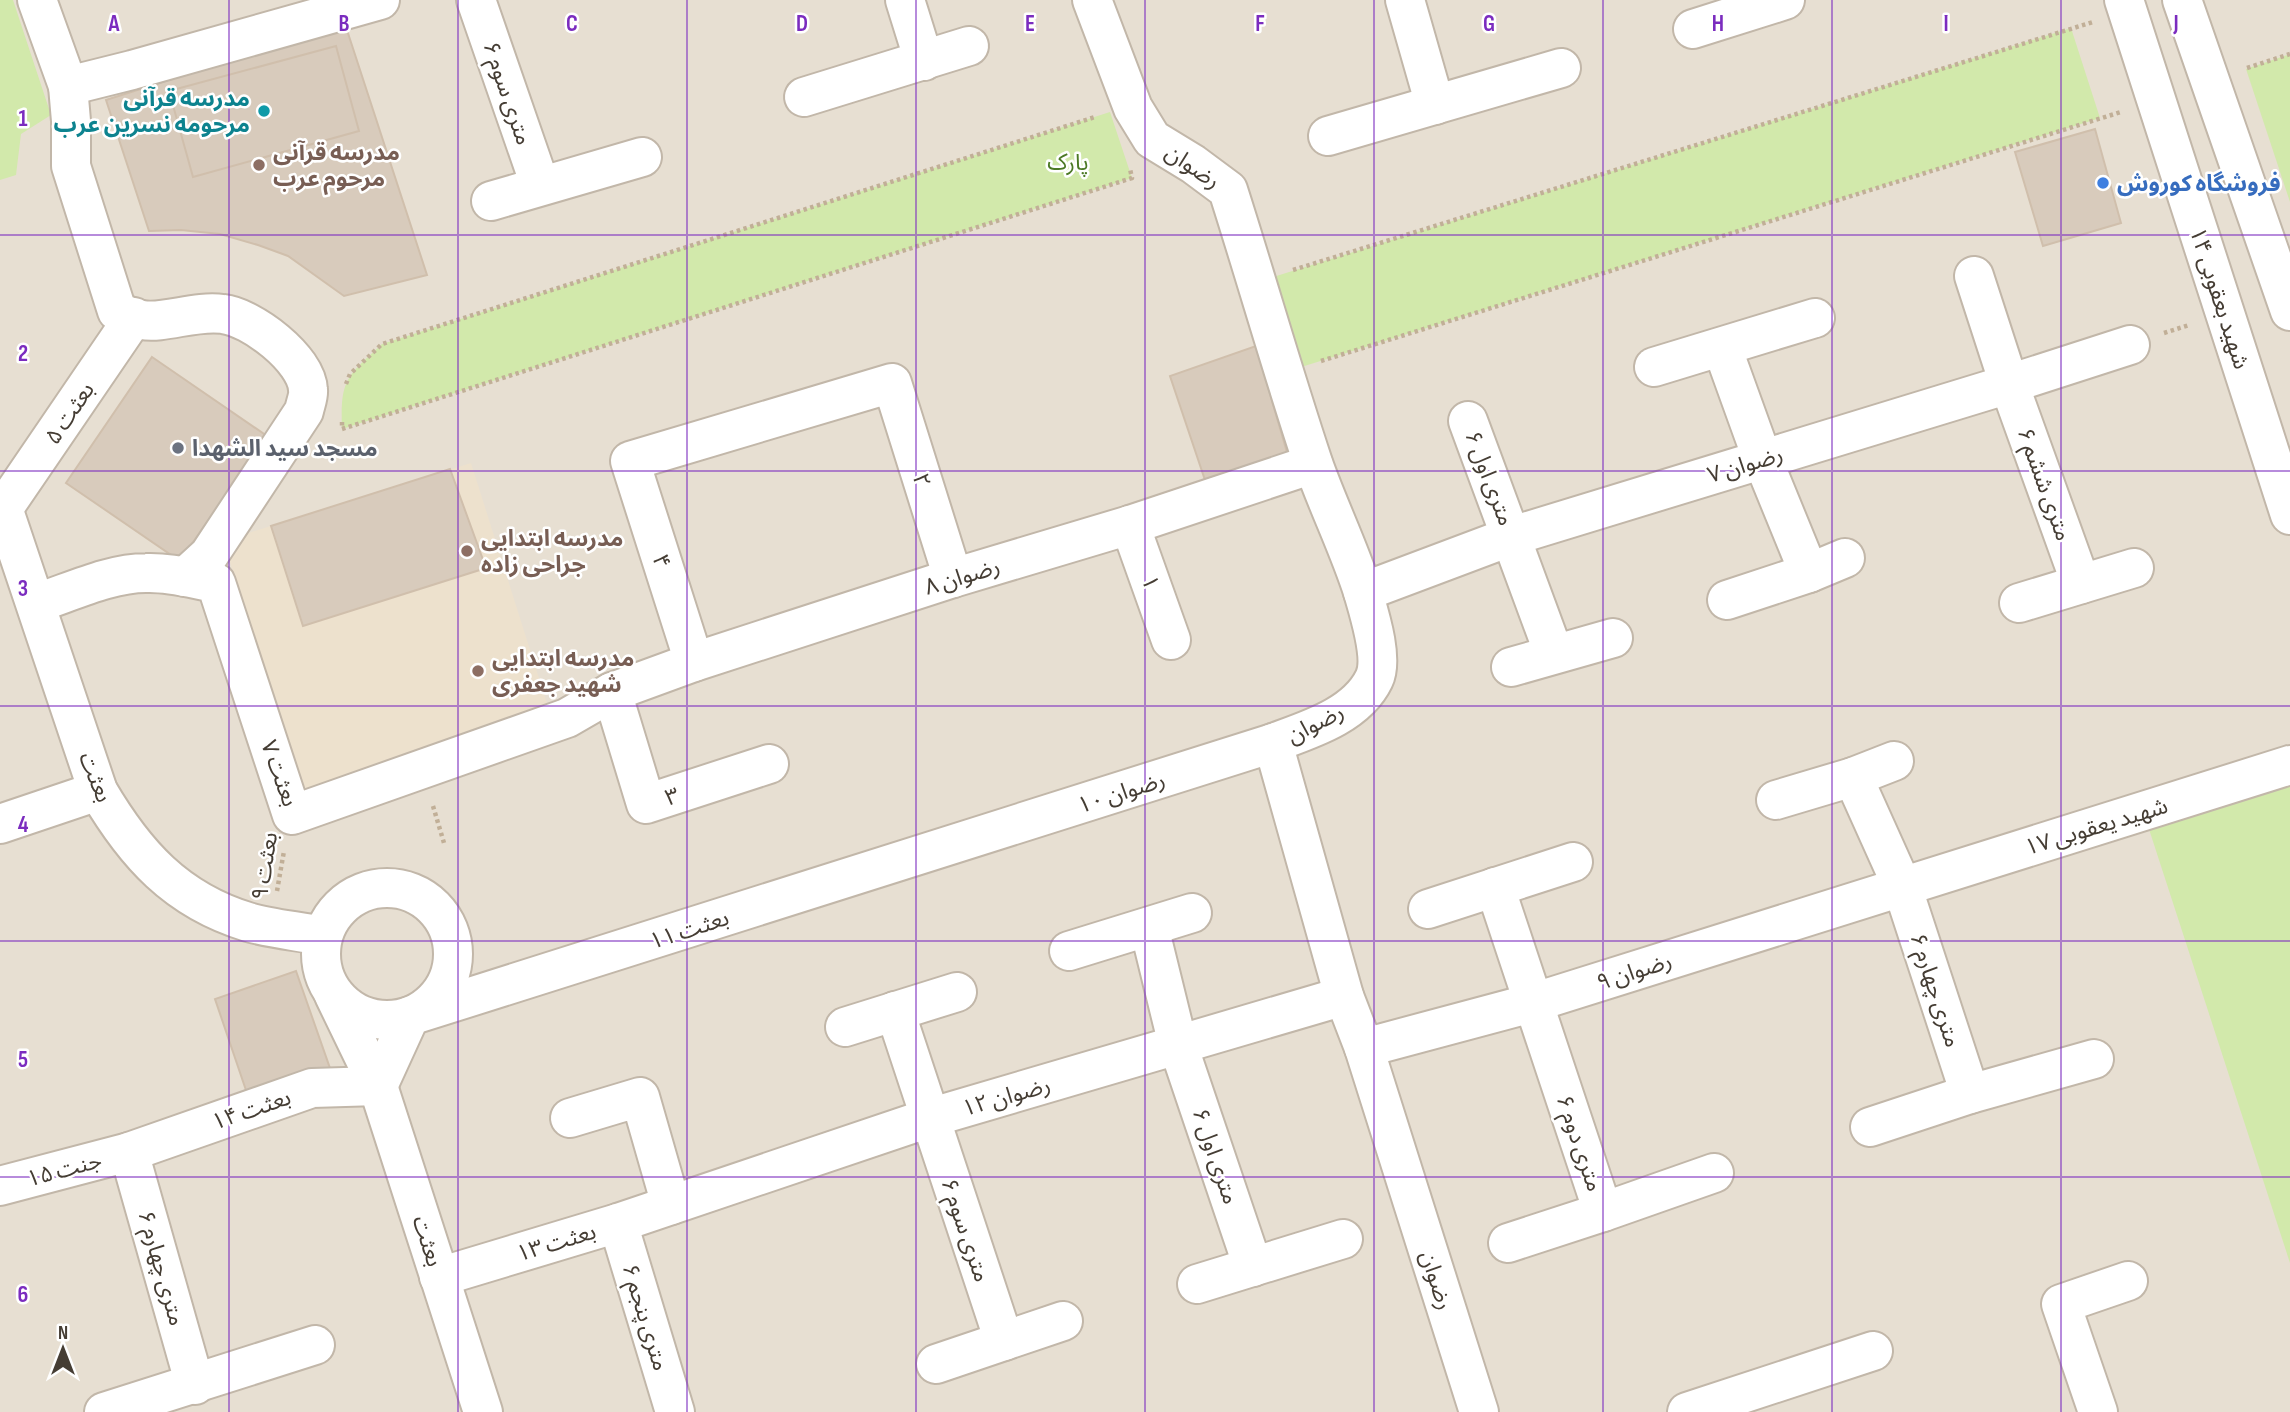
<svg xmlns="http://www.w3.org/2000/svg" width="2290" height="1412" font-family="'Sofia Sans Condensed','Noto Sans Arabic',sans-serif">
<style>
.residential{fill:#e7dfd2}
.education{fill:#ede1cd}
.green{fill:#d2e9ab}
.building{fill:#d8cbbc;stroke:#d0bfac;stroke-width:2}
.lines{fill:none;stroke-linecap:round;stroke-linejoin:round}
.minor-casing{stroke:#c2b7a9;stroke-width:42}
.path{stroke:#c1af97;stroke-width:4.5;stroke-dasharray:3.5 3.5;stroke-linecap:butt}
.minor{stroke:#fff;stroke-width:38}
.grid{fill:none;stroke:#7b2cbf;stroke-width:2;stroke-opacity:0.55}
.culture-dot{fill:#0f9aa8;stroke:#fff;stroke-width:2.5}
.education-dot{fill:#8d6e63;stroke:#fff;stroke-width:2.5}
.shop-dot{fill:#3f7fe0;stroke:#fff;stroke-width:2.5}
.worship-dot{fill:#6b7280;stroke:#fff;stroke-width:2.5}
.labels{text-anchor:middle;stroke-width:5;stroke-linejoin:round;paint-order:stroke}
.street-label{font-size:23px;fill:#453d34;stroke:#fff}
.culture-label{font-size:23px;font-weight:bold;fill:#0d838f;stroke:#fff;text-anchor:end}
.education-label{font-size:23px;font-weight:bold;fill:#785e54;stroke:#fff;text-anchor:start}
.park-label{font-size:23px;fill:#4c7925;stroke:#fff}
.shop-label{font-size:23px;font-weight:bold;fill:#366cbe;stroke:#fff;text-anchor:start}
.worship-label{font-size:23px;font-weight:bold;fill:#5b616d;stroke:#fff;text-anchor:start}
.grid-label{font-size:23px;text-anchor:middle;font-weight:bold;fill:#7b2cbf;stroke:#fff;stroke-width:5;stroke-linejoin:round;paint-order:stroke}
</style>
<rect width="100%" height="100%" fill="#f3ede4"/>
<!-- residential -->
<rect class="residential" x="0" y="0" width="2290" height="1412"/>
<!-- education -->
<path class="education" d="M471,463L549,710L429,746L304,789L223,541Z"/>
<!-- green -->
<g class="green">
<path d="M0,0H13L51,115L21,134L16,175L0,180Z"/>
<path d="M2071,28L2100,118L1298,368L1270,278Z"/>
<path d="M2290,54V202L2246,69Z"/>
<path d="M1110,112L1132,178L342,429C340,378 347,377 382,344Z"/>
<path d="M2290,774V1263L2147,823Z"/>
</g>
<!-- building -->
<g class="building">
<path d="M345,24L427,275L344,296L288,256L258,245L220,234L181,230L149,231L106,100Z"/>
<path d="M336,46L359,131L193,177L169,91Z"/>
<path d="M2095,129L2121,223L2043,246L2015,152Z"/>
<path d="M1256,346L1289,459L1207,486L1170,376Z"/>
<path d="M152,357L267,436L180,561L66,483Z"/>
<path d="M450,469L486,568L303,626L271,526Z"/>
<path d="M296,971L332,1074L250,1102L215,999Z"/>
</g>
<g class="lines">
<!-- minor casing -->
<g class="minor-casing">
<g id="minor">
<path d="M37,0L68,86L132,70L380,0"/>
<path d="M476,0L540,185"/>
<path d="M905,0L924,61"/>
<path d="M1405,0L1435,105"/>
<path d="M2124,0L2290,515"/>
<path d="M2182,0L2290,311"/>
<path d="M1693,29L1785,0"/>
<path d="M68,86L71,121V166L117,311C124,314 134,319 142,320C165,324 195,310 223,314C251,317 307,359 308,390C309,396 305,405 304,411L209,555L185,577"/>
<path d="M804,97L969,46"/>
<path d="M1328,136L1561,68"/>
<path d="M491,201L642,157"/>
<path d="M1974,276L2009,384L2081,584"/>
<path d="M1722,347L1762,458L1809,573"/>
<path d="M1654,367L1815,318"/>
<path d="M1468,421L1554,654"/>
<path d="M0,499L98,791C135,854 176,900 248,922C272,929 298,931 322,936"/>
<path d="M3,509L134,317"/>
<path d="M1130,525L1171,640"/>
<path d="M1363,592L1512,536L2009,384L2130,345"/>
<path d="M1727,600L1809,573L1845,558"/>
<path d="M37,603C71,592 110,573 146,573C170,572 193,579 216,583L292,815L567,718L612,692L694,662L953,578L1130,525L1313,464"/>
<path d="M2019,603L2134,568"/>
<path d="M694,662L630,461L892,383L953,578"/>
<path d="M1511,667L1613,638"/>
<path d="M612,692L646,804L769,764"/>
<path d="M1273,743L1344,996L1364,1048L1479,1412"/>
<path d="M1853,777L1902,886L1970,1094"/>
<path d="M1776,800L1853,777L1894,761"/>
<path d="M0,824L98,791"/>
<path d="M1495,887L1603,1212L1714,1173"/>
<circle cx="387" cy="954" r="66"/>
<path d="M1428,909L1573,862"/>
<path d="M1149,927L1178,1045L1253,1267"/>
<path d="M1069,951L1192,913"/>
<path d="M334,995L378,1086L483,1412"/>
<path d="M895,1011L1004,1341"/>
<path d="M845,1027L957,992"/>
<path d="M1364,1048L1532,1003L2290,765"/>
<path d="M378,1086L410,1016L1273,743C1308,730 1356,716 1374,679C1384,659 1369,613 1363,592C1349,548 1328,506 1313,463C1283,373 1257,281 1228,190L1193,164L1152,139L1133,108L1092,0"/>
<path d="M570,1118L640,1097L671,1205"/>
<path d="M1870,1127L1970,1094L2094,1059"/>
<path d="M129,1152L195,1385"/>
<path d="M0,1186L129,1152L312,1088L378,1086"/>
<path d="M618,1223L675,1412"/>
<path d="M1508,1243L1603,1212"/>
<path d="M439,1277L618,1223L929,1118L1344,996"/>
<path d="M1197,1284L1343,1239"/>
<path d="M936,1364L1063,1321"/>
<path d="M104,1412L315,1345"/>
<path d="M1687,1412L1873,1351"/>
<path d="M2098,1412L2061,1304L2128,1281"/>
</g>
</g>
<!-- path -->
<g class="path">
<path d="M2247,68L2290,54"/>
<path d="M1293,270L2093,22"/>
<path d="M2164,333L2189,325"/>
<path d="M1321,361L2121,112"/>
<path d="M346,384L350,374L382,344L1095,117"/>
<path d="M342,422V429L1132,178L1130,169"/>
<path d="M433,806L444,843"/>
<path d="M277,891L284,851"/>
</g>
<!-- minor -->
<use href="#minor" class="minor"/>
</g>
<!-- grid -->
<path class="grid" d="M229,0V1412M458,0V1412M687,0V1412M916,0V1412M1145,0V1412M1374,0V1412M1603,0V1412M1832,0V1412M2061,0V1412M0,235H2290M0,471H2290M0,706H2290M0,941H2290M0,1177H2290"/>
<!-- markers -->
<circle class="culture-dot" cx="264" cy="111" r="7"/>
<g class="education-dot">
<circle cx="259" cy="165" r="7"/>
<circle cx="467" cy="551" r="7"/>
<circle cx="478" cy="671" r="7"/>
</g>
<circle class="shop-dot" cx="2103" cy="183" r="7"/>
<circle class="worship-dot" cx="178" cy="448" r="7"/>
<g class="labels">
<!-- street labels -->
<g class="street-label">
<text transform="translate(508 93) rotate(71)" y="8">۶ متری سوم</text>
<text transform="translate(1193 166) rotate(34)" y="8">رضوان</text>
<text transform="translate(2220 298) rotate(72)" y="8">شهید بعقوبی ۱۴</text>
<text transform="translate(69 413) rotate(-56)" y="8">بعثت ۵</text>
<text transform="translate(1745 464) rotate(-17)" y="8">رضوان ۷</text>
<text transform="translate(1490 478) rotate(69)" y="8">۶ متری اول</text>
<text transform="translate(922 480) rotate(73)" y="8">۲</text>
<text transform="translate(2045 484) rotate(70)" y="8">۶ متری ششم</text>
<text transform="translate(662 561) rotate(72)" y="8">۴</text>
<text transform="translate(962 576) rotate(-17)" y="8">رضوان ۸</text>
<text transform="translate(1151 582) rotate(71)" y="8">۱</text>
<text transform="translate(1315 723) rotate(-27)" y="8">رضوان</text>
<text transform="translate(280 773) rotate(70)" y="8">بعثت ۷</text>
<text transform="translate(96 777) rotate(68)" y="8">بعثت</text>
<text transform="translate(1121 792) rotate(-18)" y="8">رضوان ۱۰</text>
<text transform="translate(672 796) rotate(-18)" y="8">۳</text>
<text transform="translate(2096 826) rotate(-17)" y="8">شهید یعقوبی ۱۷</text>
<text transform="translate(264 866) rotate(-81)" y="8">بعثت ۹</text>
<text transform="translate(689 929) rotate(-18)" y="8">بعثت ۱۱</text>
<text transform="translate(1634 971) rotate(-18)" y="8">رضوان ۹</text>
<text transform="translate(1936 990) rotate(72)" y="8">۶ متری چهارم</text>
<text transform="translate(1006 1096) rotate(-16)" y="8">رضوان ۱۲</text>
<text transform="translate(251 1109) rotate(-19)" y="8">بعثت ۱۴</text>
<text transform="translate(1580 1143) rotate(71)" y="8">۶ متری دوم</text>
<text transform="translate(1216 1156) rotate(71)" y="8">۶ متری اول</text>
<text transform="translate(64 1169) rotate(-15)" y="8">جنت ۱۵</text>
<text transform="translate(966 1230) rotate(71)" y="8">۶ متری سوم</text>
<text transform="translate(428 1241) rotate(72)" y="8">بعثت</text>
<text transform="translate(556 1242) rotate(-17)" y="8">بعثت ۱۳</text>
<text transform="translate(162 1268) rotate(74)" y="8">۶ متری چهارم</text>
<text transform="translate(1437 1280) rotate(72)" y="8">رضوان</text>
<text transform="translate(646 1317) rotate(73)" y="8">۶ متری پنجم</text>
</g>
<!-- culture labels -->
<g class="culture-label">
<text x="250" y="106">مدرسه قرآنی<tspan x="250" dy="26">مرحومه نسرین عرب</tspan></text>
</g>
<!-- education labels -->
<g class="education-label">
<text x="273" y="160">مدرسه قرآنی<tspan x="273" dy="26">مرحوم عرب</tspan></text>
<text x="481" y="546">مدرسه ابتدایی<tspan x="481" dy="26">جراحی زاده</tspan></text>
<text x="492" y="666">مدرسه ابتدایی<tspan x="492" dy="26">شهید جعفری</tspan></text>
</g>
<!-- park labels -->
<g class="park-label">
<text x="1068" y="170">پارک</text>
</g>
<!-- shop labels -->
<g class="shop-label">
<text x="2117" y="191">فروشگاه کوروش</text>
</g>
<!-- worship labels -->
<g class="worship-label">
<text x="192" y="456">مسجد سید الشهدا</text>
</g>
</g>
<g class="grid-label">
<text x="114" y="31">A</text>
<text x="344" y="31">B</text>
<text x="572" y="31">C</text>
<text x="802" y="31">D</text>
<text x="1030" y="31">E</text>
<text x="1260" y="31">F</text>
<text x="1489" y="31">G</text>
<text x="1718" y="31">H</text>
<text x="1946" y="31">I</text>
<text x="2176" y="31">J</text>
<text x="23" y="126">1</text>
<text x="23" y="361">2</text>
<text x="23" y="596">3</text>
<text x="23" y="832">4</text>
<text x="23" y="1067">5</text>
<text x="23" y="1302">6</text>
</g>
<!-- north arrow -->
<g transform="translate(63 1349)" stroke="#ffffff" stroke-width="5" paint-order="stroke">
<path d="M0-5L12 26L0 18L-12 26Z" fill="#453d34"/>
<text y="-10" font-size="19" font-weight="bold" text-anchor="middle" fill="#453d34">N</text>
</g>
</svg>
